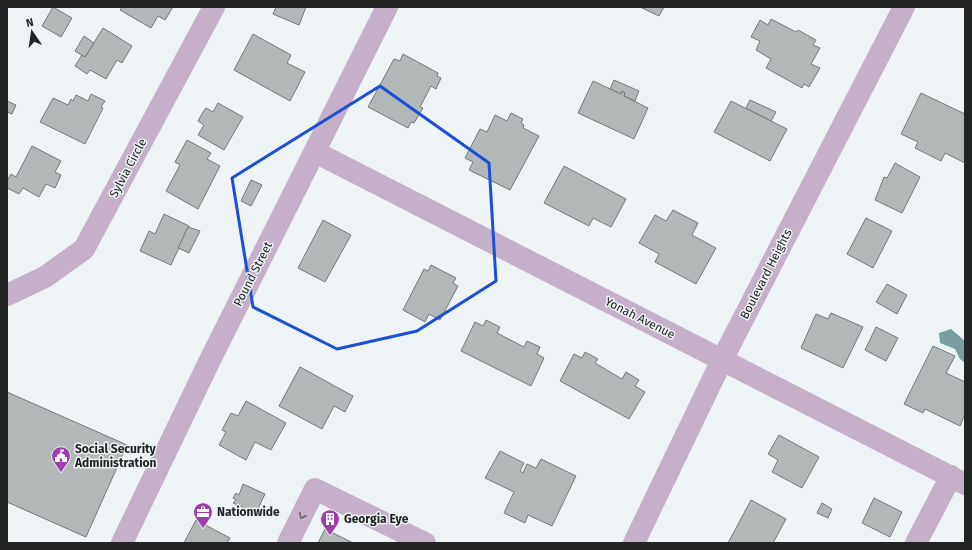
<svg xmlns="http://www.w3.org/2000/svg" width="972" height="550" font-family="'Fira Sans',sans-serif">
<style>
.water{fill:#7a9ea0}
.building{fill:#b2b7b8;stroke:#74797a}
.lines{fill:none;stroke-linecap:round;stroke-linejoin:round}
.minor{stroke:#c6afc9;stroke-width:22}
.oneway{stroke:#6c636e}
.marked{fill:none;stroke:#1d4ed8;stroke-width:3;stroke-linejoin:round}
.labels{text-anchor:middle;stroke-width:3;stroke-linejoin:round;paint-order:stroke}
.street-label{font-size:12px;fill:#222424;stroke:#eef4f5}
.poi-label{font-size:12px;font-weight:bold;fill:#222424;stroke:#eef4f5;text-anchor:start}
</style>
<rect width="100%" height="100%" fill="#eef4f5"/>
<!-- water -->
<path class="water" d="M951,329L965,341V363L960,359L955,349L940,343L939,333Z"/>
<!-- building -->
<g class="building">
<path d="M53,7L72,18L61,37L42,26Z"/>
<path d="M122,7H173L165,20L158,16L151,28L120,10Z"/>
<path d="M276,7H306L299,25L273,14Z"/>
<path d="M640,7H664L659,16Z"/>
<path d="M771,19L796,32L798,30L816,40L813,45L820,48L811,64L820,68L809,87L804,84L802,88L766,68L771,59L756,50L760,41L751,37L760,20L768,25Z"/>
<path d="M103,28L132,46L122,63L117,60L106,79L90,70L87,74L75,66L82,55L85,57Z"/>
<path d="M253,34L291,55L287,63L305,72L290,101L234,70Z"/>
<path d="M84,36L94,43L85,57L75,51Z"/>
<path d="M403,54L438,73L437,76L441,78L436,89L431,86L420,107L423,108L414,123L411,122L408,128L368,107L394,59L400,61Z"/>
<path d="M614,80L639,91L635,101L624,96L625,93L622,91L621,94L610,89Z"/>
<path d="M593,81L621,94L622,91L625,93L624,96L648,108L634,139L578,113Z"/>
<path d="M921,93L965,114V163L945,153L941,161L915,148L918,142L901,134Z"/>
<path d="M91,94L105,101L101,107L103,108L85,144L40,122L53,98L68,105L71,99L73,101L76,95L88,101Z"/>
<path d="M750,100L776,112L771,121L746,108Z"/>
<path d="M7,101L16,105L12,114L7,112Z"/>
<path d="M731,101L787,129L770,161L714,132Z"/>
<path d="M218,103L243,117L224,150L198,135L204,125L198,121L203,112L206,108L213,112Z"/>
<path d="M511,113L523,119L521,123L524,125L523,128L539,136L510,190L469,170L473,162L465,158L480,129L487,132L495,115L507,121Z"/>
<path d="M187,140L211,153L207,159L220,166L198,209L166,191L180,165L175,162Z"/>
<path d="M32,146L61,161L55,172L61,175L55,188L46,184L39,197L23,188L19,194L7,188V181L11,174L16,177Z"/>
<path d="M895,163L920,177L902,213L875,200L884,177L887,178Z"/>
<path d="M564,166L626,199L611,227L593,218L589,226L544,203Z"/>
<path d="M251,180L262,185L251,206L241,201Z"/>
<path d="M673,210L698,223L692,235L716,248L696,284L655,262L659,254L639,243L655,215L666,221Z"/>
<path d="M164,214L189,226L171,265L140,251L149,231L155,234Z"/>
<path d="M866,218L892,231L873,268L847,254Z"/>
<path d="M323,220L351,235L325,282L298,268Z"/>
<path d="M188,227L200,231L189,253L178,248Z"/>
<path d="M431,265L456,278L453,283L458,286L440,320L429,314L425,322L403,310L424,269L428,271Z"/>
<path d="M887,284L907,295L897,314L876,302Z"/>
<path d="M831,313L863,327L843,368L801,348L816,314L828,319Z"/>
<path d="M486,320L500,327L497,333L524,347L527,341L540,347L537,354L544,358L531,386L461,351L475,322L483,326Z"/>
<path d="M876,327L898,338L886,361L865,350Z"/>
<path d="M933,346L955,356L946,373L965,382V414L960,426L925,409L923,413L904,404Z"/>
<path d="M585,352L598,359L595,363L622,379L626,372L639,380L635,386L645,392L629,419L560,381L574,354L582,358Z"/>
<path d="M300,367L353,396L345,412L334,406L322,429L279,406Z"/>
<path d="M7,392L127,445L86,537L7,502Z"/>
<path d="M246,401L286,423L271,450L255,442L246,460L219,445L226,432L222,430L231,413L238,416Z"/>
<path d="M779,435L819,457L802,488L772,472L778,460L768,454Z"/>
<path d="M500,451L524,463L520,471L523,473L527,464L536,468L541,459L576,476L552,526L528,515L525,523L504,513L514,492L485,478Z"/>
<path d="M243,484L265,494L256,513L233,503L236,500L233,498L236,493L239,495Z"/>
<path d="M874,498L902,512L890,537L862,523Z"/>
<path d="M751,500L786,519L773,543H728Z"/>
<path d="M822,503L832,509L828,518L817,513Z"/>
<path d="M196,520L230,538L227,543H184Z"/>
<path d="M325,529L353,543H318Z"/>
</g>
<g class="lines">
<!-- minor -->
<g class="minor">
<path d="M315,152L965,484"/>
<path d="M7,295L45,277L84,249L214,7"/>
<path d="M122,543L209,362L387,7"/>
<path d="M288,543L315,489L425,543"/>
<path d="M634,543L722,360L904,7"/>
<path d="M916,543L951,476"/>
</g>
</g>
<!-- one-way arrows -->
<defs><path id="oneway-chevron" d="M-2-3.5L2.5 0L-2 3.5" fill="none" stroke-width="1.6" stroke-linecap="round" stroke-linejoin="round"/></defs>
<use class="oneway" href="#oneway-chevron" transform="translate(302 516) rotate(116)"/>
<!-- marked area -->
<path class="marked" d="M380,86L489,163L496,281L417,331L337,349L253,307L232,178Z"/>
<!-- icons -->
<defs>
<g id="civic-pin" transform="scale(1)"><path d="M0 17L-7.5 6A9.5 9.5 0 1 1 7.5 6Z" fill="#9d40aa" stroke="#eef4f5"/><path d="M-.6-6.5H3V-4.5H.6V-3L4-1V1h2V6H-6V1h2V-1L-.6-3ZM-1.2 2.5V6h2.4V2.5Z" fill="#fff"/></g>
<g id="office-pin" transform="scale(1)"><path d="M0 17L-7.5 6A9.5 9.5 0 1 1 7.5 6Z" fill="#9d40aa" stroke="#eef4f5"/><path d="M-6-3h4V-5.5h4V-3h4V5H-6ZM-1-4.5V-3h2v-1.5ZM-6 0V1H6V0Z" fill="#fff"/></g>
<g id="building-pin" transform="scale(1)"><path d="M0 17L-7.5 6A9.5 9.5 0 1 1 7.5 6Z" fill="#9d40aa" stroke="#eef4f5"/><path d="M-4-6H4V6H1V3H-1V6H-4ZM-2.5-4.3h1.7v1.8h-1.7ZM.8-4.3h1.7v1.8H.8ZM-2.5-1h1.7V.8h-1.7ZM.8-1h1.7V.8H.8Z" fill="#fff"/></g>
</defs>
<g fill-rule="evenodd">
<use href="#civic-pin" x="61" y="456"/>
<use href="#office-pin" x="203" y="512"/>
<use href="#building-pin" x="330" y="519"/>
</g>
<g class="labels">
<!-- street labels -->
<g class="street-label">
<text transform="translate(128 168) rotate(-62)" y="4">Sylvia Circle</text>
<text transform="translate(253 274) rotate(-63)" y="4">Pound Street</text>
<text transform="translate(766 274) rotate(-63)" y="4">Boulevard Heights</text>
<text transform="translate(640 318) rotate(27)" y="4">Yonah Avenue</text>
</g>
<!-- poi labels -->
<g class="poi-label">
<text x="75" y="453">Social Security<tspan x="75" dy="14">Administration</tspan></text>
<text x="217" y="516">Nationwide</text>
<text x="344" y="523">Georgia Eye</text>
</g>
</g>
<!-- border -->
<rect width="972" height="550" fill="none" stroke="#222424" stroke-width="16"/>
<!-- north arrow -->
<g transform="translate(32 32) rotate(347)" stroke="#eef4f5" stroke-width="3" paint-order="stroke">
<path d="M0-3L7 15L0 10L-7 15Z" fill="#222424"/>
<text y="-6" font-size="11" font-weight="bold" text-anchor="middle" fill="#222424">N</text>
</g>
</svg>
